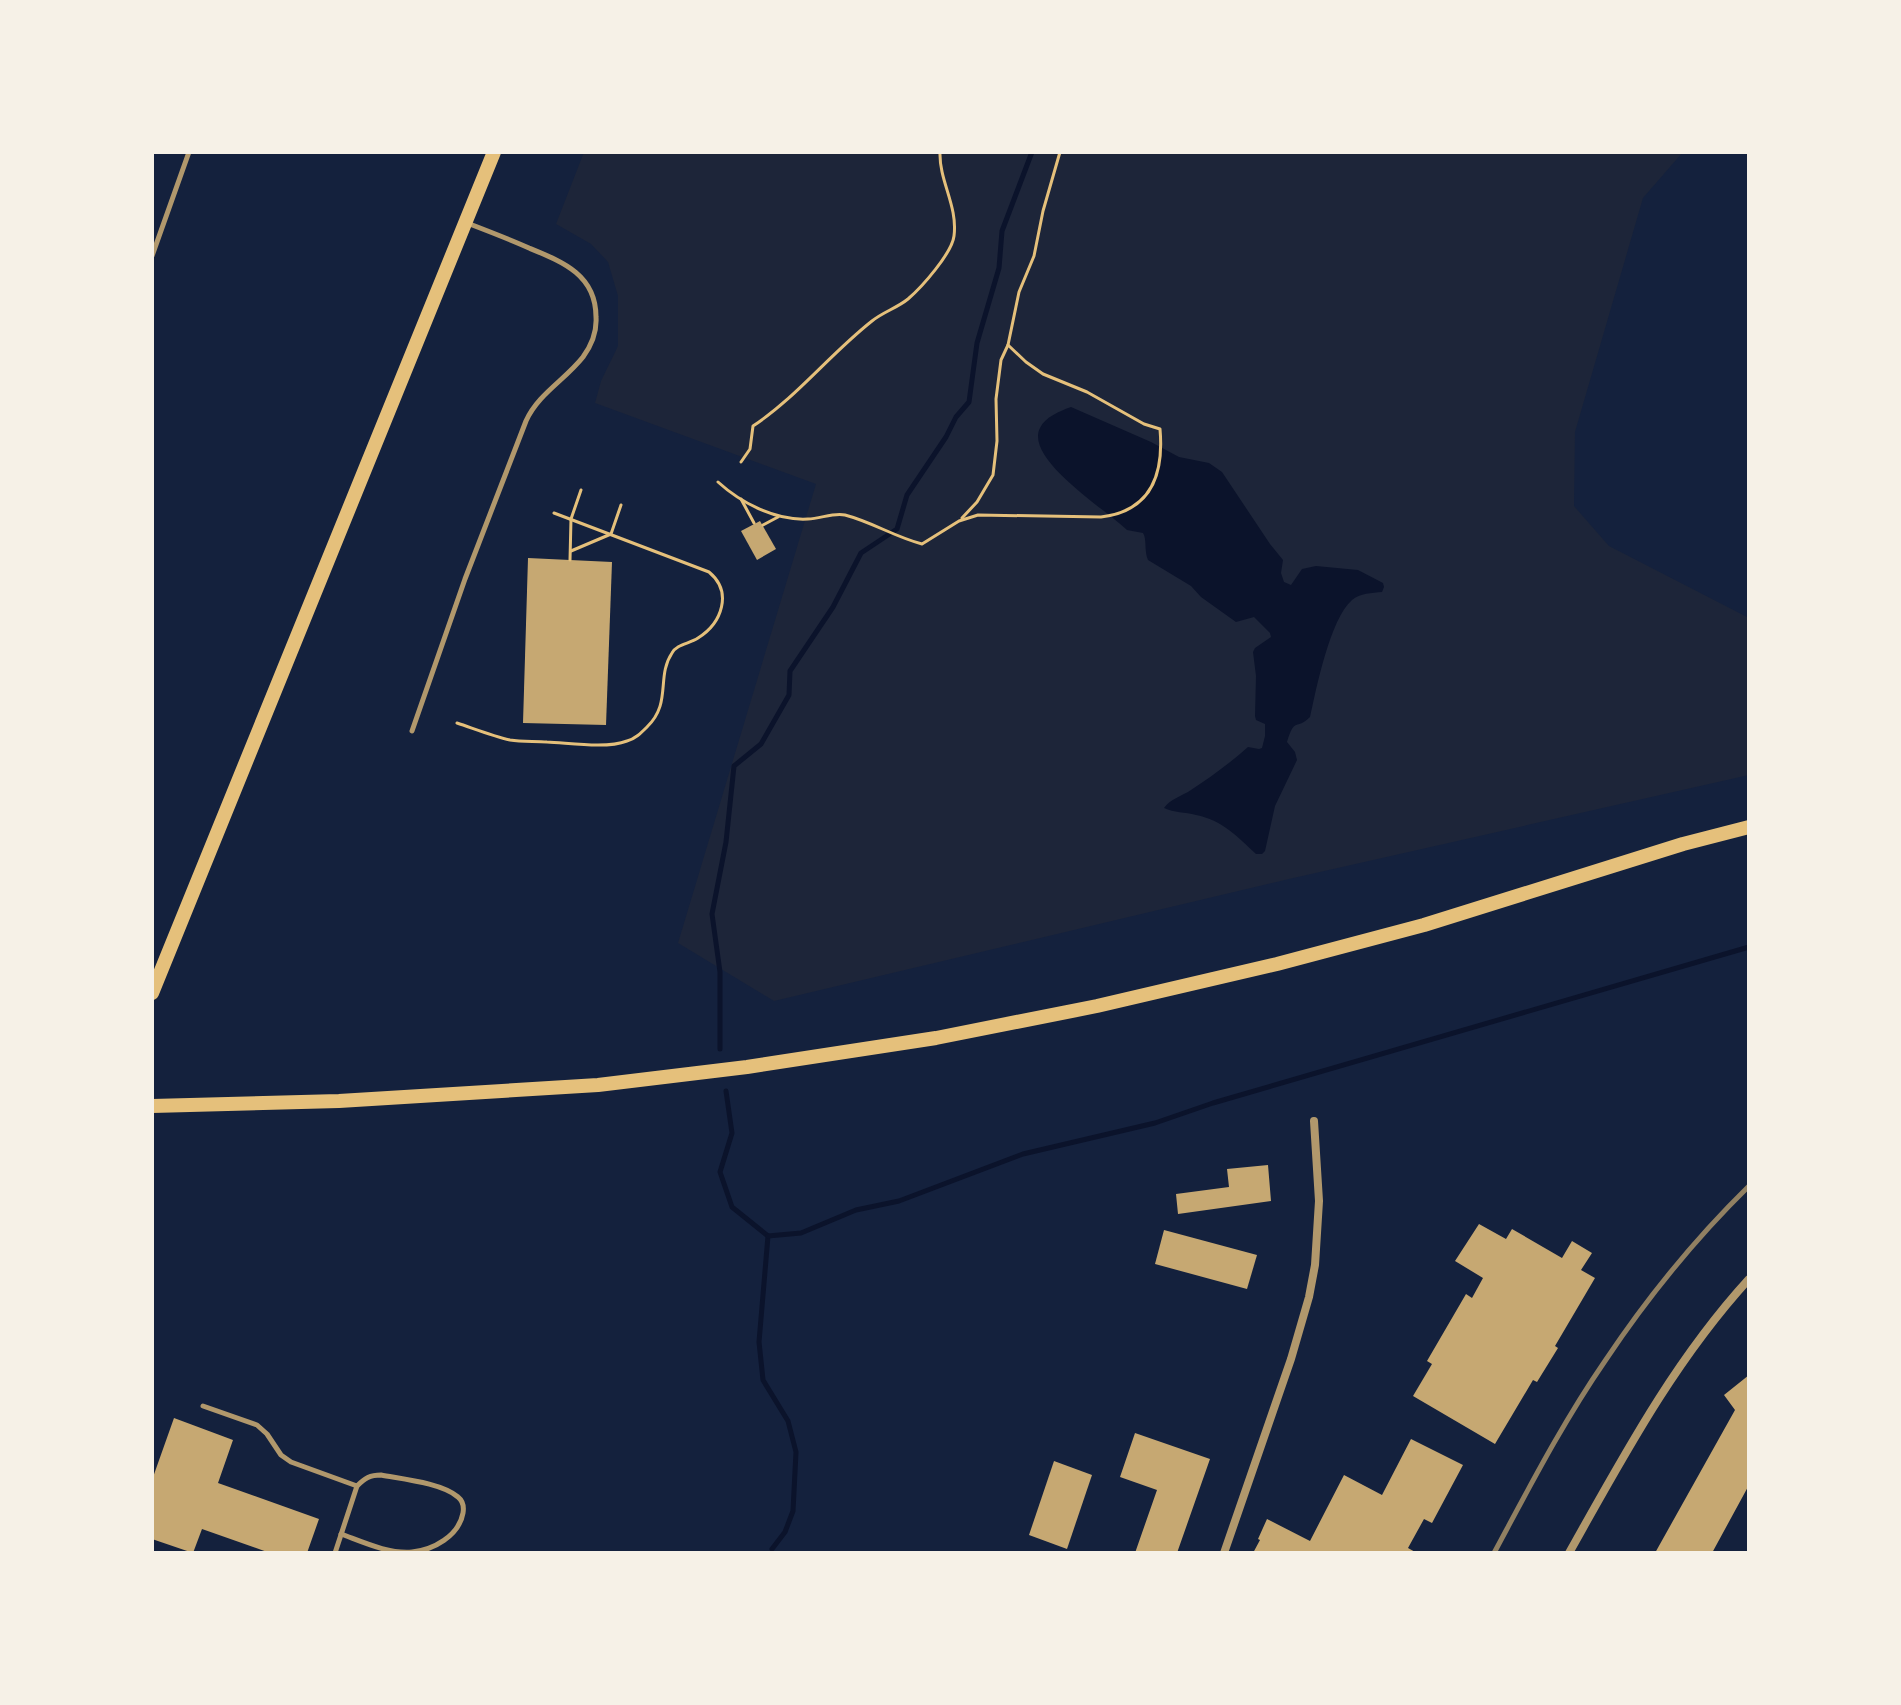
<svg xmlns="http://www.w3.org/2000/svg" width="1901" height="1705" viewBox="0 0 1901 1705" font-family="'Source Sans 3',sans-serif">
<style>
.green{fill:#1d2539}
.water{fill:#0b132b}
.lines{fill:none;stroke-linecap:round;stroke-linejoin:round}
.stream{stroke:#0b132b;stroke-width:5}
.building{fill:#c6a872}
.path{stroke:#e5c07b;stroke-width:3}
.service{stroke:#b1986c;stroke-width:5}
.minor{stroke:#b1986c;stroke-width:8}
.primary{stroke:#e5c07b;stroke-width:14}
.rail{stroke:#918062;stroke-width:5}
</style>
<rect width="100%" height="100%" fill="#14213d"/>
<polygon class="green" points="584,152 1683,152 1643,198 1575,432 1574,506 1609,546 1749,618 1749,775 1289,879 774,1001 678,943 816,484 595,403 601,381 618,346 618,296 608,262 591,244 556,224"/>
<path class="water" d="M1071,407L1151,442L1179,457L1209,463L1222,472L1270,544L1283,560L1281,573L1284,582L1291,585L1302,569L1316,566L1358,570L1383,583L1384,587L1382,592C1372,593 1360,593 1352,600C1330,619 1316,689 1310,717C1296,731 1295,716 1287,742L1295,752L1297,760L1275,806L1265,851L1262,854H1256C1238,837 1222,820 1196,815C1185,812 1174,813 1164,808C1170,799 1182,796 1191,790C1211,777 1230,763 1248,747L1259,749L1262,748L1265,736V724L1256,720L1255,716L1256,676L1253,652L1255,648L1271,637L1270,633L1254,617L1236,622L1201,597L1191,586L1148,560C1144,551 1147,539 1143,533L1127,530C1108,511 1024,459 1040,428C1045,417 1060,411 1071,407Z"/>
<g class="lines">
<g class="stream">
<polyline points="720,1049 720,972 712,914 726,842 734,766 761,744 789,695 790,671 833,607 861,553 897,529 907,495 946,437 956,417 969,402 977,343 999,268 1002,231 1032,152"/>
<polyline points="726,1091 732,1133 720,1172 732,1207 768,1236 759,1342 763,1380 788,1421 796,1452 793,1511 785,1532 772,1549"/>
<polyline points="768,1236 801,1233 856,1210 899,1201 1023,1154 1155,1123 1213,1103 1749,947"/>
</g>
</g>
<g class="building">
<polygon points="760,521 776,549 757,560 741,531"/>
<polygon points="528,558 612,562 606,725 523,723"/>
<polygon points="1268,1165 1271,1201 1178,1214 1176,1194 1229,1187 1227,1169"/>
<polygon points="1479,1224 1506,1239 1512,1229 1562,1258 1572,1241 1592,1253 1581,1270 1595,1278 1555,1346 1558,1348 1537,1382 1533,1380 1495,1444 1413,1396 1432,1364 1427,1361 1466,1294 1472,1298 1483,1278 1455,1261"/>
<polygon points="1164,1230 1257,1255 1247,1289 1155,1264"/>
<polygon points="1749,1375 1749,1485 1712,1553 1655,1553 1735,1410 1724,1395"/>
<polygon points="174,1418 233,1440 218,1483 319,1519 307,1553 270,1553 202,1529 193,1553 152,1539 152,1480"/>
<polygon points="1135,1433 1210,1459 1177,1553 1135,1553 1157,1490 1120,1477"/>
<polygon points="1411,1439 1463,1465 1432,1523 1424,1519 1408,1548 1417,1553 1253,1553 1260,1540 1258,1539 1267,1519 1310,1541 1344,1475 1382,1495"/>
<polygon points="1054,1461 1092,1475 1067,1549 1029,1535"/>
</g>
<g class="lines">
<g class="path">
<path d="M741,462L750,449L753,426C797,397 830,354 872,321C883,312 897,308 908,299C922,287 952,253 954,236C958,206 939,181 940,152"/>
<path d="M718,482C741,503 776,521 808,519C820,519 834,512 845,515C872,522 895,537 922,544L959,521L978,515L1101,517C1152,511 1164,474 1160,429L1144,424L1087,392L1043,374L1026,362L1008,345"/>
<polyline points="741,499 754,523"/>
<polyline points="962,518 977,502 993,475 997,441 996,399 1001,360 1008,345 1019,292 1034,256 1043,211 1060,152"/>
<polyline points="763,525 778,517"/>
<polyline points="571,551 611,534 621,505"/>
<polyline points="570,560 571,519 581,490"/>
<path d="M457,723C475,729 493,736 510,740C522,742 535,741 547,742C570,743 606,749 627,741C635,739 641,733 647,727C672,703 656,677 672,653C677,644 689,644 698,638C722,623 733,592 709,572L554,513"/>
</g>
<g class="service">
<polyline points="152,256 189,152"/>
<path d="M412,731L465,579L526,421C538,394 565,380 583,357C591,346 597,332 596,317C596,275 563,262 529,248C509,239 488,231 467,223"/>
<polyline points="203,1406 257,1425 267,1434 281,1455 291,1462 357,1486 335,1553"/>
<path d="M341,1534C363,1542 388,1554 412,1552C433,1550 459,1536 463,1513C464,1507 463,1501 458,1497C442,1483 402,1479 381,1475C370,1475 365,1478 357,1486"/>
</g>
<g class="minor">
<polyline points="1224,1553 1291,1359 1309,1297 1315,1265 1319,1201 1314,1121"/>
<path d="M1569,1553C1623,1457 1674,1361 1749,1279"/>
</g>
<g class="primary">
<polyline points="152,993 494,152"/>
<polyline points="152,1106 339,1101 598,1085 747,1067 936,1038 1097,1006 1277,964 1424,925 1683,844 1749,827"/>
</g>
<path class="rail" d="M1494,1553C1529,1488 1563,1422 1605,1361C1647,1298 1695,1239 1749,1186"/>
</g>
<rect width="1901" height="1705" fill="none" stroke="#f6f1e7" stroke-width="308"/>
</svg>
